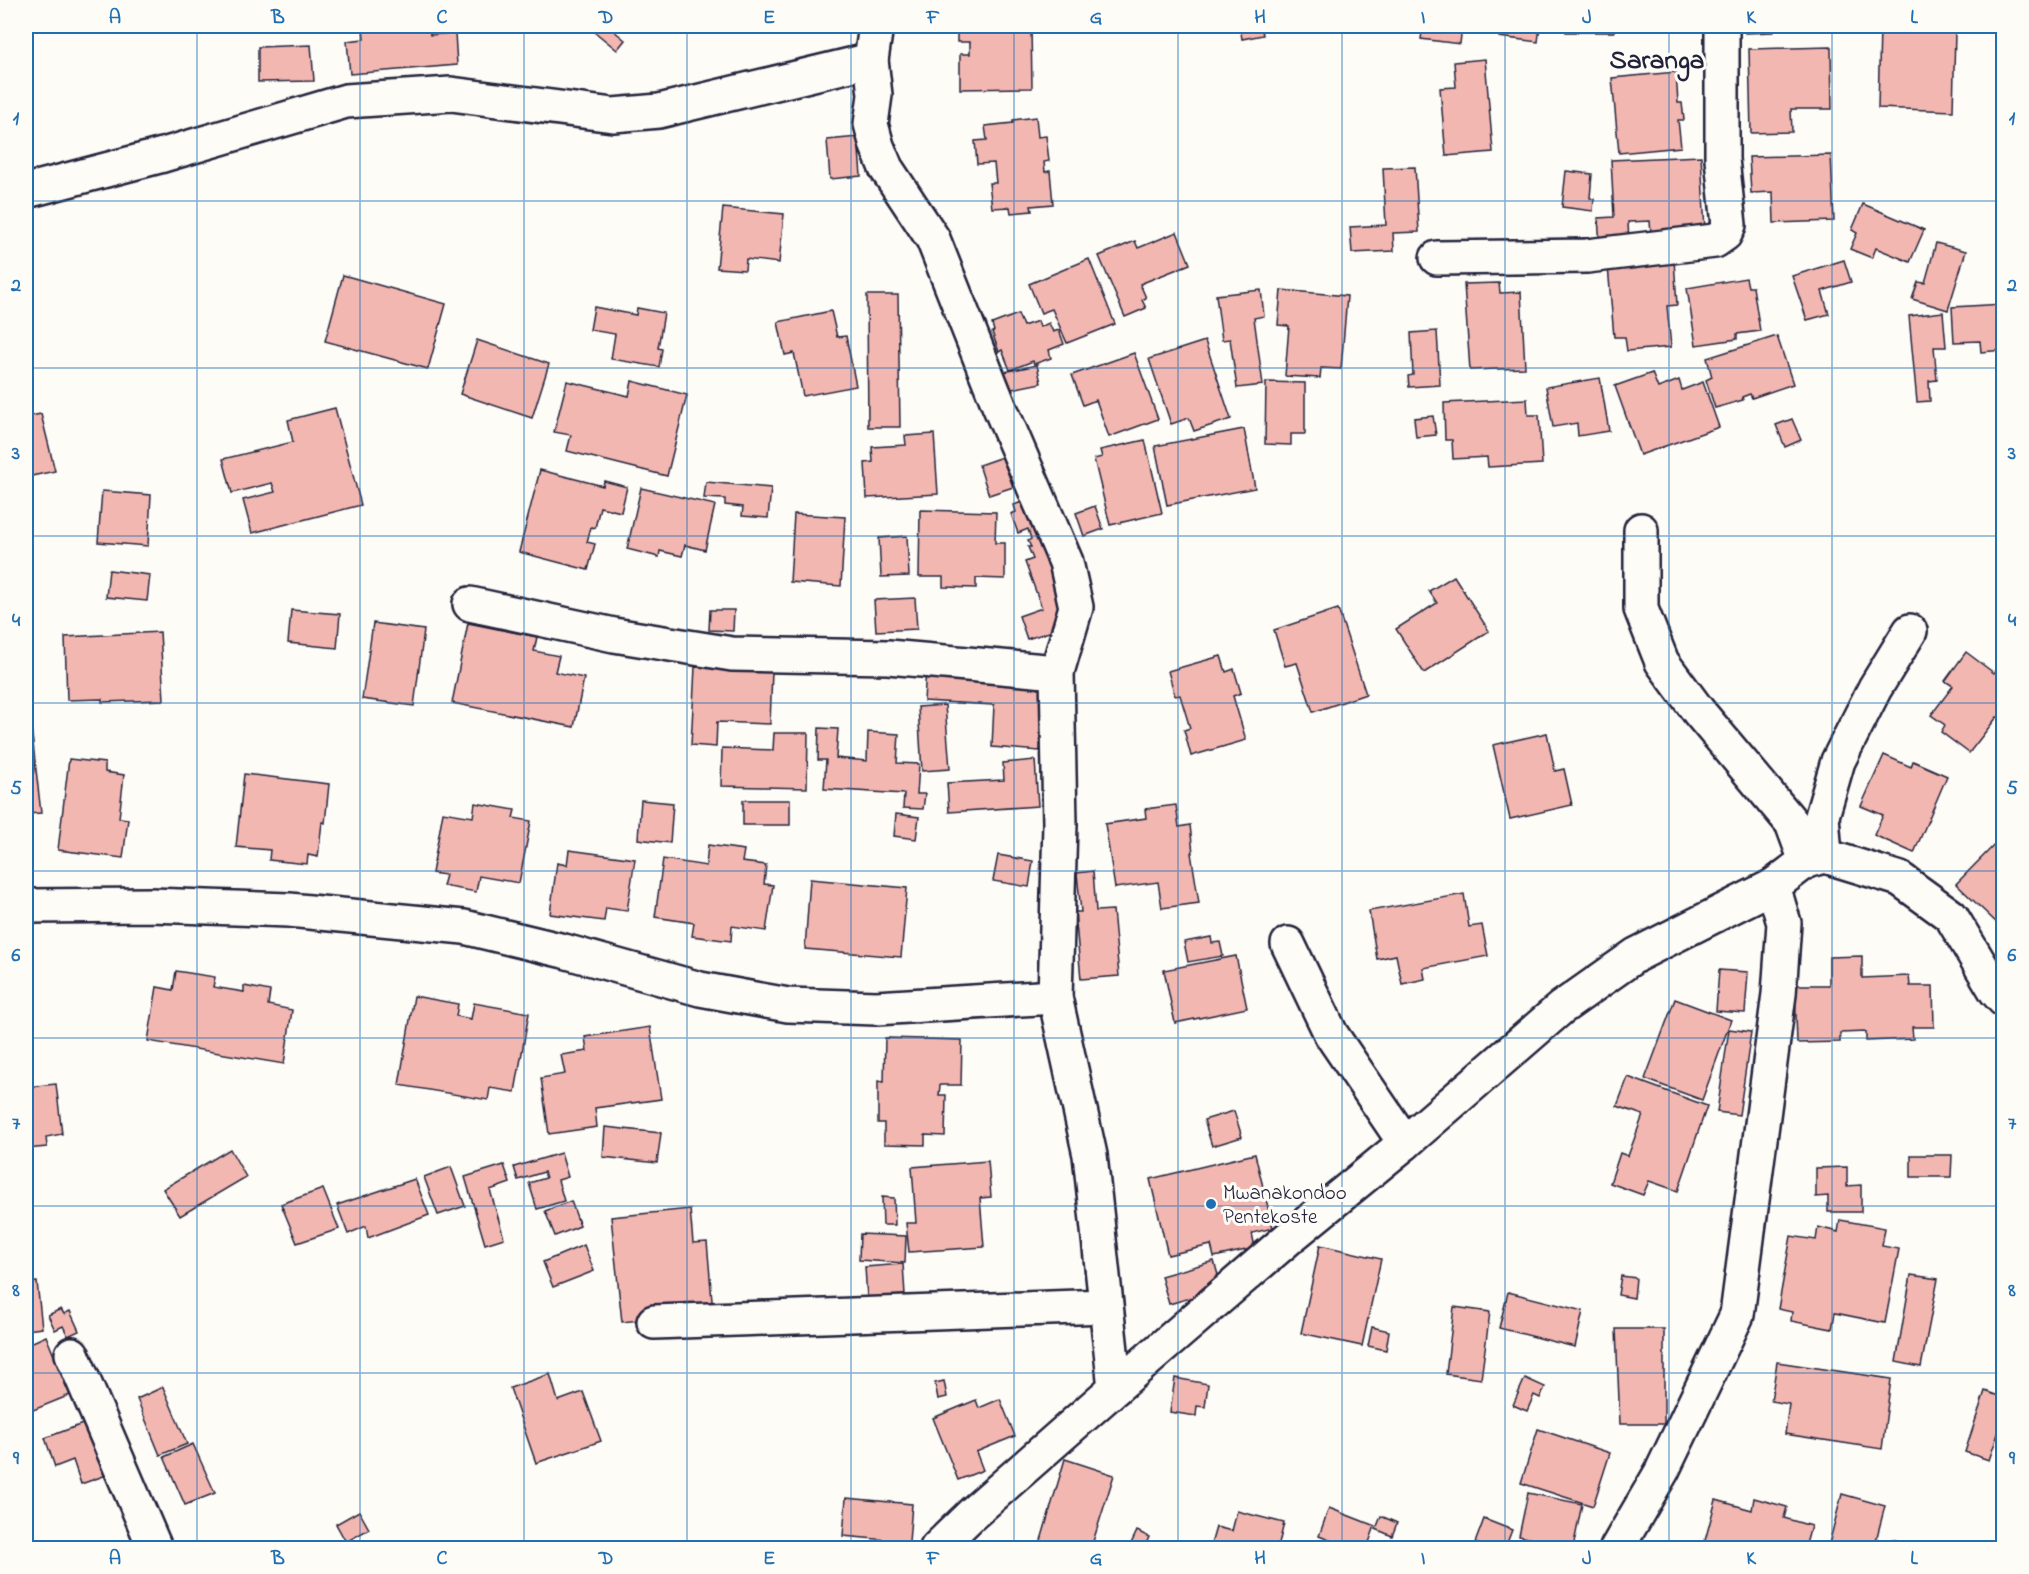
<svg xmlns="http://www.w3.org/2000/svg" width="2029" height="1574" viewBox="0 0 2029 1574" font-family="'Indie Flower',sans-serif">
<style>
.building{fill:#f3b7b1;stroke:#22223b;stroke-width:1.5}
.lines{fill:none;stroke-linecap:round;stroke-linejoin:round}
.street-casing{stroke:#22223b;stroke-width:38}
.street{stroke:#fdfcf7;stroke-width:33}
.grid{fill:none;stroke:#1f6fb2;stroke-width:1.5;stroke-opacity:0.55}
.poi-dot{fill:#1f6fb2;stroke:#fdfcf7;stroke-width:2}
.labels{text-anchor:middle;stroke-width:6;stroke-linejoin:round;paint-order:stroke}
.poi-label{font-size:21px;fill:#22223b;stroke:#fdfcf7;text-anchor:start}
.district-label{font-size:27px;font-weight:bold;fill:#22223b;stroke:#fdfcf7}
.neatline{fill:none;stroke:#1f6fb2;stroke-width:2}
.grid-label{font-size:20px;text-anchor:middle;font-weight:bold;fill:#1f6fb2}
</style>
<rect width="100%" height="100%" fill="#fdfcf7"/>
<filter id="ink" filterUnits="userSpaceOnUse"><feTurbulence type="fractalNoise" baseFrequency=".0167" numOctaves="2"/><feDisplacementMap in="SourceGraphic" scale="12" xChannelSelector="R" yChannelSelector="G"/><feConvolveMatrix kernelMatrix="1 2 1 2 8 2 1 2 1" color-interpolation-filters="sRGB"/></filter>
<g filter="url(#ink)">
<g class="building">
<polygon points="363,26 429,26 430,35 455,33 457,65 350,74 347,41 364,39"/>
<polygon points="592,26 608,26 625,40 617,50 590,28"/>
<polygon points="957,26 1031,26 1032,88 960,89 960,54 970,54 970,42 957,42"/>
<polygon points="1240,26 1261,26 1263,35 1242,39"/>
<polygon points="1417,26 1462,26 1460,44 1421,39 1423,26"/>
<polygon points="1501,26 1540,26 1538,42 1499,37"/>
<polygon points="1567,26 1614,26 1614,32 1566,32"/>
<polygon points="1745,26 1773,26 1773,32 1745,33"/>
<polygon points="1880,28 1955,32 1953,111 1878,108"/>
<polygon points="311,45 314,81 258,82 258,47"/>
<polygon points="1831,47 1832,109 1791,109 1792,132 1751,133 1749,49"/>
<polygon points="1485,59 1493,152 1446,156 1440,88 1456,87 1454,62"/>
<polygon points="1676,72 1678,103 1682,103 1684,120 1678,120 1681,147 1619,153 1612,78"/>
<polygon points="1036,117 1038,137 1046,136 1049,161 1044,162 1045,172 1050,171 1053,204 1031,206 1032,211 1011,213 1010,207 992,208 989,183 996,183 994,163 977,164 975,141 987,140 985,126 1013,123 1013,120"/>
<polygon points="858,137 861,176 830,179 827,140"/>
<polygon points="1831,155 1834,221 1774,223 1773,192 1751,193 1749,157"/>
<polygon points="1701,156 1705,231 1651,234 1650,221 1628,222 1629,243 1600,244 1598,218 1614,217 1611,160"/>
<polygon points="1415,167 1419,232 1393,233 1394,251 1352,253 1350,227 1386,225 1383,168"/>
<polygon points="1566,171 1592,174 1590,198 1594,199 1593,211 1562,207"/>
<polygon points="1863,204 1924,230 1910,262 1876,248 1872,258 1850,249 1857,233 1852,230"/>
<polygon points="723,208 784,214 779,263 746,259 745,270 717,268"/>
<polygon points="1177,232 1190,264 1140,284 1146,298 1142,300 1146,308 1125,317 1099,256 1135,241 1138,248"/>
<polygon points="1936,243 1966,251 1948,310 1912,299 1918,282 1925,283"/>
<polygon points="1089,259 1115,324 1067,343 1052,309 1041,313 1029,284"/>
<polygon points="1674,260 1677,305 1667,306 1671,347 1627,351 1625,337 1614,337 1608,266"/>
<polygon points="1844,260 1851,282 1822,291 1829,314 1807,320 1792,276"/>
<polygon points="343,275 446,304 428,369 325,341"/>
<polygon points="1746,278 1748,287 1753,287 1760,331 1737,334 1737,339 1696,345 1687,288"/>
<polygon points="1499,283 1500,293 1521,292 1525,368 1470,370 1464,284"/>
<polygon points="1261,290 1264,316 1254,318 1263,385 1237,388 1230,339 1222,340 1216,295"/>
<polygon points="1281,290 1347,296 1341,369 1321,368 1320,378 1285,376 1289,326 1278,325"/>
<polygon points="867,295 898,295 900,427 868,427"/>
<polygon points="2004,304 2004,350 1981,352 1980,341 1954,342 1952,307"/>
<polygon points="594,307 636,315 637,308 664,313 658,348 662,349 659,367 611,359 615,334 590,330"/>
<polygon points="831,311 837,337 846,336 856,386 803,396 794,353 785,355 778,322"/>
<polygon points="1943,312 1946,347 1934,347 1937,380 1929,381 1930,401 1917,402 1909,316"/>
<polygon points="1018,314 1023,326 1038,321 1040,327 1049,323 1053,332 1059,330 1064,344 1049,350 1051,358 1034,364 1033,361 1010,370 1002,350 999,352 992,332 994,331 992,324"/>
<polygon points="1437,331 1440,385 1409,387 1408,376 1413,375 1411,333"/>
<polygon points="1777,336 1793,384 1752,398 1750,394 1742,397 1743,400 1715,408 1706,380 1712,377 1707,358"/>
<polygon points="477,340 549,364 532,418 460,394"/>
<polygon points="1205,341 1231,419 1194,431 1189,418 1171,424 1149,359"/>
<polygon points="1134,353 1158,419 1109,437 1096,400 1083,405 1072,375"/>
<polygon points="1037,365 1041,383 1007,390 1004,372"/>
<polygon points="1652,373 1658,388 1679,380 1682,390 1703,382 1719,427 1640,455 1615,386"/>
<polygon points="1600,378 1609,431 1578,436 1577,423 1553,427 1546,387"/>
<polygon points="567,381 629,396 632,381 687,395 667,476 567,451 571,435 554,432"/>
<polygon points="1266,382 1305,383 1305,434 1291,434 1291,445 1265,444"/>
<polygon points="1527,399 1528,415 1539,415 1542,464 1488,467 1487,457 1453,459 1452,440 1445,440 1444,403"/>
<polygon points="335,408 361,505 252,533 243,500 275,492 272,483 232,493 223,459 293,442 288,420"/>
<polygon points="41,414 55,471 27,477 26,417"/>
<polygon points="1433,416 1436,435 1416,437 1414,418"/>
<polygon points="1792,419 1801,440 1785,447 1776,425"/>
<polygon points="1244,429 1255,488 1167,505 1155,446"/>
<polygon points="934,434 938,494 867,498 865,463 873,462 872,447 906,445 905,436"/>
<polygon points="1145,440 1162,513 1110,525 1094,459 1102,457 1100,450"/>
<polygon points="1002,457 1013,487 989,495 979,465"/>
<polygon points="540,470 603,486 604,481 627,487 621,512 600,507 595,528 591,527 587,542 595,544 588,570 519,552"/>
<polygon points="706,482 771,488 768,518 742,516 743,507 725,505 725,499 704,498"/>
<polygon points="641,488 715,505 705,550 685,545 682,556 660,551 659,557 627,549"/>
<polygon points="102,491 151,495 148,546 98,542"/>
<polygon points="1032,498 1073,610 1065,627 1027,639 1019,616 1042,608 1025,562 1033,559 1028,547 1031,547 1028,541 1031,539 1028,529 1018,533 1011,514 1016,512 1014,505"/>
<polygon points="1095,506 1103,529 1084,536 1076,513"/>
<polygon points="920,510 996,512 995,543 1005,543 1005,579 976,578 976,588 943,587 943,577 919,577"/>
<polygon points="794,514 845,517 841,586 790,582"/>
<polygon points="907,536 909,576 881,577 879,538"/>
<polygon points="109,570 150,575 147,601 106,597"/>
<polygon points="1454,576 1489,631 1424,673 1396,629 1437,603 1429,591"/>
<polygon points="915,598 917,629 876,631 874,600"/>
<polygon points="1338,609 1366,694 1313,712 1297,663 1285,666 1274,630"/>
<polygon points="291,610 340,614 337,648 288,643"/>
<polygon points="710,610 734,610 733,631 709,630"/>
<polygon points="373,623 424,630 414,706 362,699"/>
<polygon points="468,623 537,637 534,651 559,656 555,672 584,678 574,727 452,703"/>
<polygon points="160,632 164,700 102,702 102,699 67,700 65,637"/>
<polygon points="1966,652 1994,673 1998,668 2004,673 2004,720 1997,717 1969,753 1941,732 1945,725 1931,715 1953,686 1945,681"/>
<polygon points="1221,656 1226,672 1234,669 1241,693 1233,696 1246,740 1191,756 1184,730 1190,728 1180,695 1175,696 1168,671"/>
<polygon points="695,667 772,671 770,724 717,722 716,747 691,745"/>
<polygon points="926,668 1044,676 1040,751 992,747 994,705 924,701"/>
<polygon points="945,705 950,769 922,771 918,707"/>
<polygon points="26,709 29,709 41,813 26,814"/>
<polygon points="819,728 838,729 836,758 867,761 868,732 899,734 897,763 919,764 917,794 925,794 923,809 903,808 904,794 824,789 826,760 818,760"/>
<polygon points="774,733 808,733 807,788 721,786 722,748 773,750"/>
<polygon points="1547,733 1555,771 1564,769 1572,805 1510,819 1493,745"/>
<polygon points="1884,755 1911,767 1913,761 1947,776 1914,853 1874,835 1883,815 1861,806"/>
<polygon points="69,759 105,763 105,772 124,775 119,818 128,819 123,858 58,850"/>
<polygon points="1035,760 1038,806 949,812 947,783 1004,780 1003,763"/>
<polygon points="244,774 329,784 325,823 322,822 318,857 308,855 307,864 269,860 270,850 236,847"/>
<polygon points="641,800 673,803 670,843 638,839"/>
<rect x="743" y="800" width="47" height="25"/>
<polygon points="475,803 515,810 513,818 531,821 519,883 479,876 476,892 443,886 446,875 432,873 443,812 473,817"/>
<polygon points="1176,805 1179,827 1190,825 1193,853 1191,853 1199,903 1162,908 1158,882 1115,888 1105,824 1146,818 1145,809"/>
<polygon points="896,814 919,817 916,839 894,836"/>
<polygon points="2004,835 2004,920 1999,925 1956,884"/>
<polygon points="708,845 744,850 742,862 766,865 764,884 773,885 766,931 732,926 731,941 692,936 694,923 655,917 663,859 706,866"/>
<polygon points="569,850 635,859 627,911 606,908 604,921 550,914 557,863 567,865"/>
<polygon points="998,855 1033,861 1029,887 993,881"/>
<polygon points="1093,871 1096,911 1113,910 1119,976 1081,979 1075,912 1081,912 1077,873"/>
<polygon points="810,879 907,888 901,957 805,949"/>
<polygon points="1464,894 1469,927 1482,925 1488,956 1423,968 1425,979 1402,984 1396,955 1377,959 1369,911"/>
<polygon points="1211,937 1212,943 1220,942 1223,956 1188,962 1184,942"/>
<polygon points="1236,956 1247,1008 1175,1023 1164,970"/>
<polygon points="1862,956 1862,978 1909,976 1910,986 1933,986 1934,1027 1912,1027 1913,1039 1866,1041 1866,1032 1840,1033 1840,1042 1797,1043 1795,985 1829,985 1829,957"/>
<polygon points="1719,970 1748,972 1745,1013 1716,1011"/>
<polygon points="176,971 215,977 213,987 244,992 244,986 270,991 268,1005 292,1010 284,1064 148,1041 157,987 173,990"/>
<polygon points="414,996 458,1004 456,1016 471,1019 474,1003 529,1013 515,1092 490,1088 488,1100 399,1085"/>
<polygon points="1675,999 1731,1020 1702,1100 1645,1079"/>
<polygon points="650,1027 661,1099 595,1108 597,1127 549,1134 541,1078 565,1074 561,1055 587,1051 585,1037"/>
<polygon points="1729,1029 1751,1032 1739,1115 1717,1112"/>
<polygon points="885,1038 962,1040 961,1085 940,1085 939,1095 946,1095 945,1136 925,1135 925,1145 884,1144 884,1123 878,1123 878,1081 884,1082"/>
<polygon points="1628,1077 1707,1106 1678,1191 1649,1181 1643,1195 1610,1183 1620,1153 1628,1156 1643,1115 1617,1106"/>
<polygon points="56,1084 62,1134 46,1137 47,1147 26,1149 26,1087"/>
<polygon points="1234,1111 1242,1137 1212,1146 1204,1120"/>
<polygon points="605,1127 661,1133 657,1163 603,1157"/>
<polygon points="230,1149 246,1177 180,1216 163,1189"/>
<polygon points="561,1153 568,1177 558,1180 564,1201 537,1209 529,1183 546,1178 544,1172 518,1180 514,1167"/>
<polygon points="1255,1154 1273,1228 1252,1233 1255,1248 1214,1257 1211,1245 1168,1255 1150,1179"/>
<polygon points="1911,1155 1952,1155 1951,1177 1911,1177"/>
<polygon points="988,1161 991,1197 980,1198 984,1247 909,1252 906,1223 916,1223 912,1167"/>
<polygon points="504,1165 510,1183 490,1190 504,1238 485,1244 465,1177"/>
<polygon points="451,1167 465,1206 438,1215 424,1177"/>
<polygon points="1847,1167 1847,1186 1861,1185 1861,1212 1828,1212 1828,1196 1816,1197 1816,1168"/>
<polygon points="415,1179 429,1215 368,1238 366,1226 348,1234 337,1205"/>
<polygon points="323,1189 339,1229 297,1243 281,1204"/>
<polygon points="882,1197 894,1198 895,1225 883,1225"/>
<polygon points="571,1201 580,1226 555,1236 545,1211"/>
<polygon points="690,1209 693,1243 707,1242 713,1312 622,1322 611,1217"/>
<polygon points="1840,1220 1885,1228 1882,1246 1899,1249 1885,1323 1835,1313 1832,1329 1791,1321 1792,1312 1778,1309 1791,1236 1816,1240 1818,1227 1838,1232"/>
<polygon points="860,1234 906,1236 905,1263 859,1260"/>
<polygon points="584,1245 594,1271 553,1287 543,1262"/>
<polygon points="1320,1245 1381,1259 1362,1346 1301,1333"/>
<polygon points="1214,1261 1222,1289 1169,1304 1161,1276"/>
<polygon points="903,1264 905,1295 867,1298 865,1267"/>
<polygon points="1911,1275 1938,1279 1921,1367 1896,1362"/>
<polygon points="1621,1276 1636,1278 1634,1298 1618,1295"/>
<polygon points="37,1282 42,1328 26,1330 26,1283"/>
<polygon points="1508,1292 1583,1311 1575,1347 1499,1328"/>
<polygon points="1454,1307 1490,1312 1481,1379 1446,1374"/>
<polygon points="61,1309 64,1314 70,1311 79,1331 68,1336 63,1326 55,1330 48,1315"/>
<polygon points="1372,1327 1389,1331 1386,1350 1368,1346"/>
<polygon points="1616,1329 1664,1329 1664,1424 1620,1424"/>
<polygon points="46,1336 70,1395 26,1413 26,1345"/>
<polygon points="1777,1362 1891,1379 1882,1449 1785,1434 1789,1404 1771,1401"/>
<polygon points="550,1374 558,1401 583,1392 601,1441 536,1463 510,1388"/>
<polygon points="1175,1378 1208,1384 1205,1407 1197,1406 1196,1416 1170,1412"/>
<polygon points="1525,1378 1545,1387 1540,1398 1534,1395 1527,1411 1513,1405"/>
<polygon points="944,1381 947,1397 938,1399 935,1383"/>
<polygon points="163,1387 187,1444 160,1455 137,1399"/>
<polygon points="1985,1391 2004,1398 2004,1416 1989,1460 1965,1452"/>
<polygon points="1000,1399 1015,1436 976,1452 983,1470 958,1480 933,1418 976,1400 979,1408"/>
<polygon points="96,1419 115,1472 81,1484 73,1460 55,1467 45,1438"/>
<polygon points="1538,1429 1610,1453 1593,1506 1521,1483"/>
<polygon points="193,1444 215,1493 185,1505 164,1457"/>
<polygon points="1065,1459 1114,1475 1091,1548 1039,1547"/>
<polygon points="1528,1493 1582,1504 1573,1548 1519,1536"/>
<polygon points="1842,1494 1885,1506 1874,1548 1846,1548 1829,1544"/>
<polygon points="846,1498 912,1504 909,1542 843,1536"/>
<polygon points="1754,1498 1787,1507 1784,1518 1811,1526 1805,1548 1703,1548 1716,1500 1752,1510"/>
<polygon points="1329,1508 1375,1526 1367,1548 1331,1548 1332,1541 1319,1536"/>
<polygon points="359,1511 369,1529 346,1542 336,1524"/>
<polygon points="1237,1511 1284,1523 1278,1548 1210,1548 1216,1527 1232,1531"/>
<polygon points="1381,1516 1397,1523 1392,1536 1376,1529"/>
<polygon points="1484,1519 1512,1530 1505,1548 1489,1548 1475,1543"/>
<polygon points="1137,1531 1149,1537 1144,1548 1129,1548"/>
<polygon points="1892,1539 1922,1548 1888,1548"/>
</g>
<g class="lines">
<g class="street-casing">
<g id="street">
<polyline points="876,26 871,60 875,95 871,124 877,146 886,168 933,239 998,403 1066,562 1076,607 1057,672 1060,824 1055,997 1090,1155 1115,1388"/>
<polyline points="26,191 163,155 346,101 451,94 613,115 659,111 871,60"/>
<polyline points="1437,258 1587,256 1715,241 1725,234 1729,225 1722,159 1722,26"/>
<polyline points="1641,530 1641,609 1662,662 1699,712 1792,823 1806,861"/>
<polyline points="470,604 614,635 732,654 888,657 1057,672"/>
<polyline points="1825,856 1822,816 1838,761 1875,688 1910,631"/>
<polyline points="26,906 151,905 289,910 464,927 564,951 700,989 788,1005 876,1008 1055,997"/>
<polyline points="1288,944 1331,1034 1405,1143"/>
<polyline points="654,1322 1105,1306"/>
<polyline points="72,1354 155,1548"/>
<polyline points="937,1548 973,1513 1115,1388 1290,1237 1405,1143 1561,1008 1636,955 1773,886 1806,861 1825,856 1900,879 1951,916 1996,991 2004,1000"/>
<polyline points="1617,1548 1662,1471 1737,1315 1779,994 1784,923 1773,886"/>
</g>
</g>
<use href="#street" class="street"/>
</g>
</g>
<path class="grid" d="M197,26V1548M360,26V1548M524,26V1548M687,26V1548M851,26V1548M1014,26V1548M1178,26V1548M1342,26V1548M1505,26V1548M1669,26V1548M1832,26V1548M26,201H2004M26,368H2004M26,536H2004M26,703H2004M26,871H2004M26,1038H2004M26,1206H2004M26,1373H2004"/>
<circle class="poi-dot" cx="1211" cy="1204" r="6"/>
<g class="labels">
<g class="poi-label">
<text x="1223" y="1199">Mwanakondoo<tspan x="1223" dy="24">Pentekoste</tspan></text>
</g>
<g class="district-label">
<text x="1657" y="68">Saranga</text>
</g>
</g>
<rect width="2029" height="1574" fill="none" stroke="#fdfcf7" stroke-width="66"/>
<rect x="33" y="33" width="1963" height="1508" class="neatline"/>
<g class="grid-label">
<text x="115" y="23">A</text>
<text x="278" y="23">B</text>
<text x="442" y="23">C</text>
<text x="606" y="23">D</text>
<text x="769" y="23">E</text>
<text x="933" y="23">F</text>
<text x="1096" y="23">G</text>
<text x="1260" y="23">H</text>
<text x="1423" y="23">I</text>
<text x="1587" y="23">J</text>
<text x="1751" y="23">K</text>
<text x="1914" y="23">L</text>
<text x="16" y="124">1</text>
<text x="2012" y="124">1</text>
<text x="16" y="291">2</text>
<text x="2012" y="291">2</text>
<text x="16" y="459">3</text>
<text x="2012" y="459">3</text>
<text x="16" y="626">4</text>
<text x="2012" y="626">4</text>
<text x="16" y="794">5</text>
<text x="2012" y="794">5</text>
<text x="16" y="961">6</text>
<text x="2012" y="961">6</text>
<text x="16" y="1129">7</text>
<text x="2012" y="1129">7</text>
<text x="16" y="1296">8</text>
<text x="2012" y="1296">8</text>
<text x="16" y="1464">9</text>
<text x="2012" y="1464">9</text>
<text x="115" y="1564">A</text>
<text x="278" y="1564">B</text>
<text x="442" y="1564">C</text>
<text x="606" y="1564">D</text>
<text x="769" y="1564">E</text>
<text x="933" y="1564">F</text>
<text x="1096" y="1564">G</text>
<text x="1260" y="1564">H</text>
<text x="1423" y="1564">I</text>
<text x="1587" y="1564">J</text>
<text x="1751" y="1564">K</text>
<text x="1914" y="1564">L</text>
</g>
</svg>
